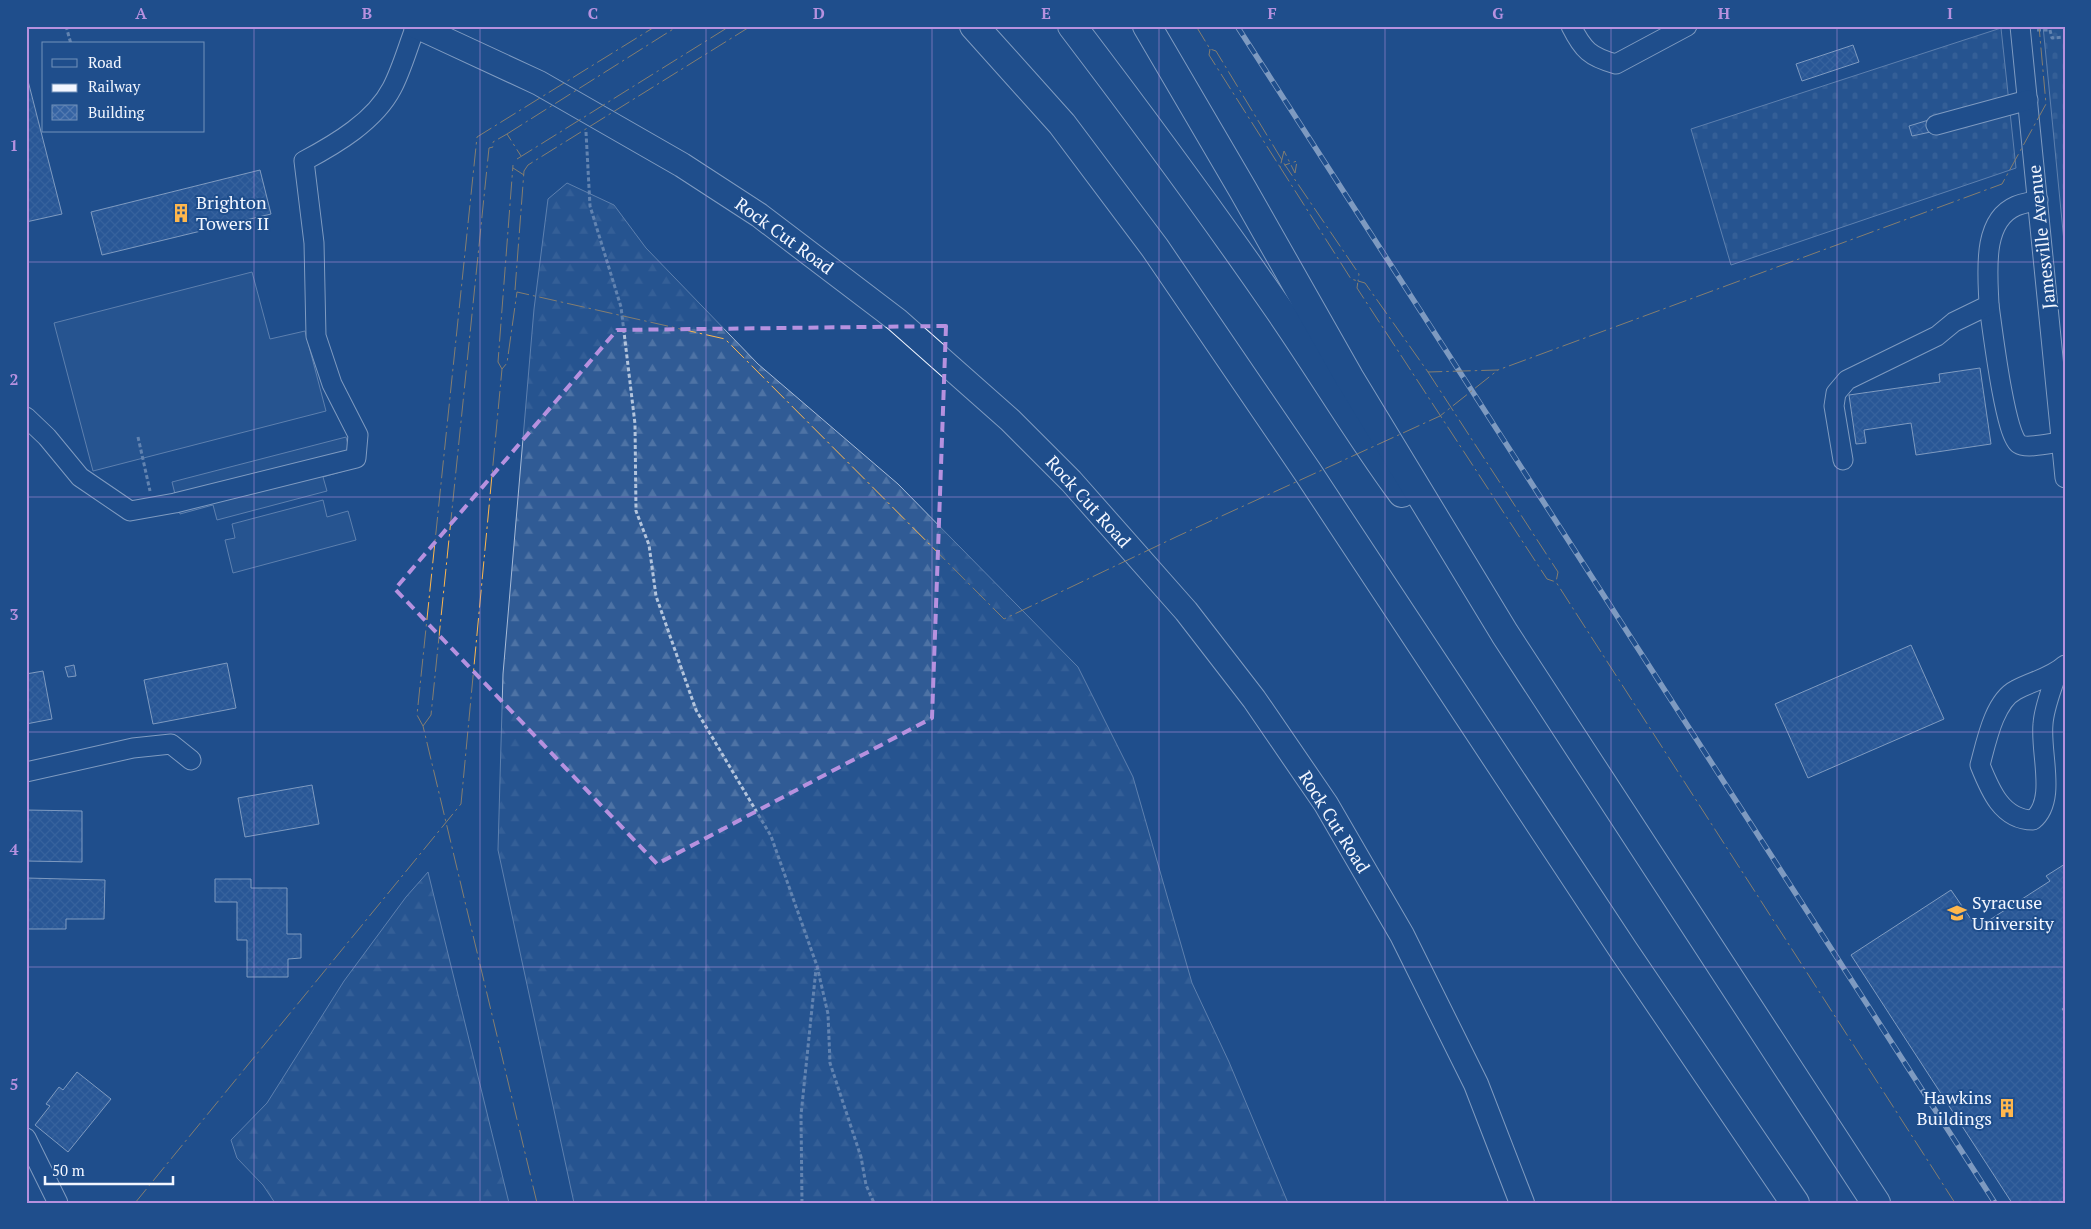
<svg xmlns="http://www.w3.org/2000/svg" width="2091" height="1229" viewBox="0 0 2091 1229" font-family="'PT Serif',serif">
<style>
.built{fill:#305b95;stroke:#a8bbd7}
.forest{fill:url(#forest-firs);stroke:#a8bbd7}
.cemetery{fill:url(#cemetery-stones);stroke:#a8bbd7}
.building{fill:url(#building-cross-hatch);stroke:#f2f6ff}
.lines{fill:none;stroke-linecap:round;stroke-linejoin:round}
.minor-casing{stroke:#f2f6ff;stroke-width:21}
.major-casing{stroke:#f2f6ff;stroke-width:26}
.highway-casing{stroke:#f2f6ff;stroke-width:30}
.path{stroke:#b3c4dc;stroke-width:3;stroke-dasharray:4 2.5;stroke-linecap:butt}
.minor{stroke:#1f4e8c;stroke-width:19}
.major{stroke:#1f4e8c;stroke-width:24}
.highway{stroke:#1f4e8c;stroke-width:28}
.rail-casing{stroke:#f2f6ff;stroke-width:5.5}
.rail{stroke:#1f4e8c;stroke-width:4;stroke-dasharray:11;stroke-linecap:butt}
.power{stroke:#ffb74d;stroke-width:1;stroke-dasharray:18 4 2.5 4;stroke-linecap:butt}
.marked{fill:none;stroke:#b691df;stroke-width:4;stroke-dasharray:10 6;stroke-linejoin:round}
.grid{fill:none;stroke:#b691df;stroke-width:1;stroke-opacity:0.55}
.labels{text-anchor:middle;stroke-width:4;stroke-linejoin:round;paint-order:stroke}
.poi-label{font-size:18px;fill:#f2f6ff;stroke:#1f4e8c;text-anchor:start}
.street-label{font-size:18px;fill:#f2f6ff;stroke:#1f4e8c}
.neatline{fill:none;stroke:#b691df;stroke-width:2}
.grid-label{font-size:16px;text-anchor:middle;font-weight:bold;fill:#b691df}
</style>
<defs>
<pattern id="forest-firs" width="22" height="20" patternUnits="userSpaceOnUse" patternTransform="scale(1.25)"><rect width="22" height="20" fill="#305b95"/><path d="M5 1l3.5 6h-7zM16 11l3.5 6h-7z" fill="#4e73a5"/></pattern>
<pattern id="cemetery-stones" width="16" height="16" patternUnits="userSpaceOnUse" patternTransform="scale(1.25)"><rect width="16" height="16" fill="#305b95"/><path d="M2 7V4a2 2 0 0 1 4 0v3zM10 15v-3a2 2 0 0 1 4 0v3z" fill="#4e73a5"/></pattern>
<pattern id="building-cross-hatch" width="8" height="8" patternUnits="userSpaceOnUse" patternTransform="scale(1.25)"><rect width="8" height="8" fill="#3563a3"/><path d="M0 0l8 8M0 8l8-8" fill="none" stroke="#537ab1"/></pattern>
</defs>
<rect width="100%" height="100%" fill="#1f4e8c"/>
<g class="built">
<polygon points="252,272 270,339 305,331 326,411 93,471 54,323"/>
<polygon points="346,437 354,468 323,477 327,491 217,520 213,505 180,514 172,482"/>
<polygon points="323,500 327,517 348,511 356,540 233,573 225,540 235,538 232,524"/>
</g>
<g class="forest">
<polygon points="567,183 614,205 646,248 758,364 898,484 1078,667 1133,777 1192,983 1229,1062 1288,1203 574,1203 498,850 503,674 534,309 548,199"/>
<polygon points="428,872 509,1203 275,1203 263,1185 237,1158 231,1140 267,1103 344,981 406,897"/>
</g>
<g class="cemetery">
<polygon points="2043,26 2065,26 2065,252"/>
<polygon points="2001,28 2016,168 1731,265 1691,129"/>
</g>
<g class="building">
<polygon points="1853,45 1859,62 1802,81 1796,64"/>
<polygon points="26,73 62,214 26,222"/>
<polygon points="1932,119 1935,131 1912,136 1909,126"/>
<polygon points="260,170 271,214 102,255 91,212"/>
<polygon points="1980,368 1991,444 1916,455 1911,423 1864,430 1866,443 1856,444 1849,395 1940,382 1939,374"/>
<polygon points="1911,645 1944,719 1808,778 1775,704"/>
<polygon points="227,663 236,708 153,724 144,680"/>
<polygon points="74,665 76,676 68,677 65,667"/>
<polygon points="43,671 52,719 26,724 26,674"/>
<polygon points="312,785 319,824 245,837 238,798"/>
<polygon points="26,810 82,811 82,862 26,861"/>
<polygon points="2065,864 2065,1007 2062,1009 2065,1013 2065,1203 2012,1203 1851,955 1951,890 1977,928 2050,881 2046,876"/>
<polygon points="26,878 105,880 104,919 66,919 66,929 26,929"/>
<polygon points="215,879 251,879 251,888 287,888 287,934 301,934 301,958 288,959 288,977 247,977 247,940 237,940 237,902 215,902"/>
<polygon points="77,1072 111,1099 68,1152 35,1125 50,1106 46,1104 59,1087 63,1090"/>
</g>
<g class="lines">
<g class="minor-casing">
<g id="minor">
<path d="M1571,26C1583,50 1590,57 1616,64L1687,26"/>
<polyline points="2020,26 2065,478"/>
<polyline points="1936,125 2028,100"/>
<path d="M1989,305C1992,326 2005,436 2019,444C2026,449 2052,443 2061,442"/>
<path d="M26,417L47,437L80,477L130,511L175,503L356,458L358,435L332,384L316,336L314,243L304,161C336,144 375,121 392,88C402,69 408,46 416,26"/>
<path d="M1843,460L1834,406L1836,393L1847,380L1937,336L1954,322L1989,305C1988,275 1981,221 2016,206C2023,203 2031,202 2038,200"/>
<path d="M2057,672C2052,689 2044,707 2043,724C2040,754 2057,800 2033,820C2002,820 1990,790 1980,765C1986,743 1994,701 2016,690C2032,681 2051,678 2065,665"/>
<polyline points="26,772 133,748 171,744 191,760"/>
<polyline points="26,1138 58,1203"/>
</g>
</g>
<g class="major-casing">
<polyline id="major" points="416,26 539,83 682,165 759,215 897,320 1010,420 1071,481 1186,611 1254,699 1326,804 1402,935 1476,1084 1522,1203"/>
</g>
<g class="highway-casing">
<g id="highway">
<polyline points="974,26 1062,124 1155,248 1307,471 1624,951 1795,1203"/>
<path d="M1072,26C1142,118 1210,210 1275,304C1319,367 1357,432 1402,493"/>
<polyline points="1147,26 1243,190 1349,377 1505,634 1876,1203"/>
</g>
</g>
<g class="path">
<polyline points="66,26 71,44"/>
<polyline points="2037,30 2050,30 2052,38 2065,37"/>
<polyline points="74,44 81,44"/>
<polyline points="586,132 590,206 621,307 635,424 636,511 649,545 656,596 696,710 771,836 817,966 828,1014 830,1063 861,1157 866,1185 874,1203"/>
<polyline points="138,437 150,491"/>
<polyline points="802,1203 801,1115 816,969"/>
</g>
<use href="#minor" class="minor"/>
<use href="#major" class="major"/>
<use href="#highway" class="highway"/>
<g class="rail-casing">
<polyline id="rail" points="1237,26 1995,1203"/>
</g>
<use href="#rail" class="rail"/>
<g class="power">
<polyline points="1196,26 1210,49 1216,51 1285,165 1280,167 1351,279 1358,281 1357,288 1547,579 1556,582 1955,1203"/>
<polyline points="1210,49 1209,55 1280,167 1284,151 1295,173 1297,161 1285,165 1359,274 1358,281 1365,283 1428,372 1498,370 2002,184 2046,104 2039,26"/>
<polyline points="507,134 678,26"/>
<polyline points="517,159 730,26"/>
<polyline points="513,168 524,175"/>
<polyline points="515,290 524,171 528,165 751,26"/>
<polyline points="502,369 498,362 513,165"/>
<polyline points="1428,372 1558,572 1556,582"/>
<polyline points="423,726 431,715 489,148 493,147 493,142 507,134 521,156"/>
<polyline points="135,1203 461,804 502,369 507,363 517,292 725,339 1004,619 1178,536 1440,416 1498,370"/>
<polyline points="537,1203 423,726 417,715 477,137 656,26"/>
</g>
</g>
<path d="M0 0H2091V1229H0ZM946,326L932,718L657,864L395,589L617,330Z" fill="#1f4e8c" fill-opacity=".55" fill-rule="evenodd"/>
<path class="marked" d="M946,326L932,718L657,864L395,589L617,330Z"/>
<path class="grid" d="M254,26V1203M480,26V1203M706,26V1203M932,26V1203M1159,26V1203M1385,26V1203M1611,26V1203M1837,26V1203M26,262H2065M26,497H2065M26,732H2065M26,967H2065"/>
<defs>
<g id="building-bare" transform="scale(1.5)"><path d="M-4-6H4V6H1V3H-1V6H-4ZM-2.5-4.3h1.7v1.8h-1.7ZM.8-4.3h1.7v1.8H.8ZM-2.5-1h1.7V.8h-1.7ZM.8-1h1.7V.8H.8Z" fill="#ffb74d" stroke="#1f4e8c" stroke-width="2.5" paint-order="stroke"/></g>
<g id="university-bare" transform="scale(1.5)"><path d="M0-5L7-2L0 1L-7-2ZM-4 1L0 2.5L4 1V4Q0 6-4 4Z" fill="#ffb74d" stroke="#1f4e8c" stroke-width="2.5" paint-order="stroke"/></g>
</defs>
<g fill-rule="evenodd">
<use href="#building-bare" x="181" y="213"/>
<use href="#university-bare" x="1957" y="913"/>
<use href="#building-bare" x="2007" y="1108"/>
</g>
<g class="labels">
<g class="poi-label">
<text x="196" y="209">Brighton<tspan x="196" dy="21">Towers II</tspan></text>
<text x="1972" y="909">Syracuse<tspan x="1972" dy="21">University</tspan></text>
<text x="1992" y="1104" text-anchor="end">Hawkins<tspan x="1992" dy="21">Buildings</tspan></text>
</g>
<g class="street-label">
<text transform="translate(784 236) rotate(36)" y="6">Rock Cut Road</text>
<text transform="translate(2042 237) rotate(-96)" y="6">Jamesville Avenue</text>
<text transform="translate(1088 502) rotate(48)" y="6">Rock Cut Road</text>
<text transform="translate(1334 822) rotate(58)" y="6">Rock Cut Road</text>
</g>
</g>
<rect width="2091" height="1229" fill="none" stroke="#1f4e8c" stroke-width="55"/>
<rect x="42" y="42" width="162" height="90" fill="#1f4e8c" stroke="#7391ba"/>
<rect x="52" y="59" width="25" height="8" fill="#1f4e8c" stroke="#7391ba"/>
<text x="88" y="68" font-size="15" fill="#f2f6ff">Road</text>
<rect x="52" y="84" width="25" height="8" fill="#f2f6ff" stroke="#7391ba"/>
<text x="88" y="92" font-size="15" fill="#f2f6ff">Railway</text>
<rect x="52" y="105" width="25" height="15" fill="url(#building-cross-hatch)" stroke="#7391ba"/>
<text x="88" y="118" font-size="15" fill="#f2f6ff">Building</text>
<path d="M45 1176v8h128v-8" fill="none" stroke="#f2f6ff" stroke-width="2.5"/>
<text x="52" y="1176" font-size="15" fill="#f2f6ff" stroke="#1f4e8c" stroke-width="4" paint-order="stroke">50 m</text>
<rect x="28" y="28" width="2036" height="1174" class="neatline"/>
<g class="grid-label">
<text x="141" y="19">A</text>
<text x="367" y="19">B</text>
<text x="593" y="19">C</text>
<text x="819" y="19">D</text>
<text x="1046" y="19">E</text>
<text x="1272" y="19">F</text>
<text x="1498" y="19">G</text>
<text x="1724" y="19">H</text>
<text x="1950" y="19">I</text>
<text x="14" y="151">1</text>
<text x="14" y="385">2</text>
<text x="14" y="620">3</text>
<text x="14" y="855">4</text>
<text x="14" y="1090">5</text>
</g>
</svg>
